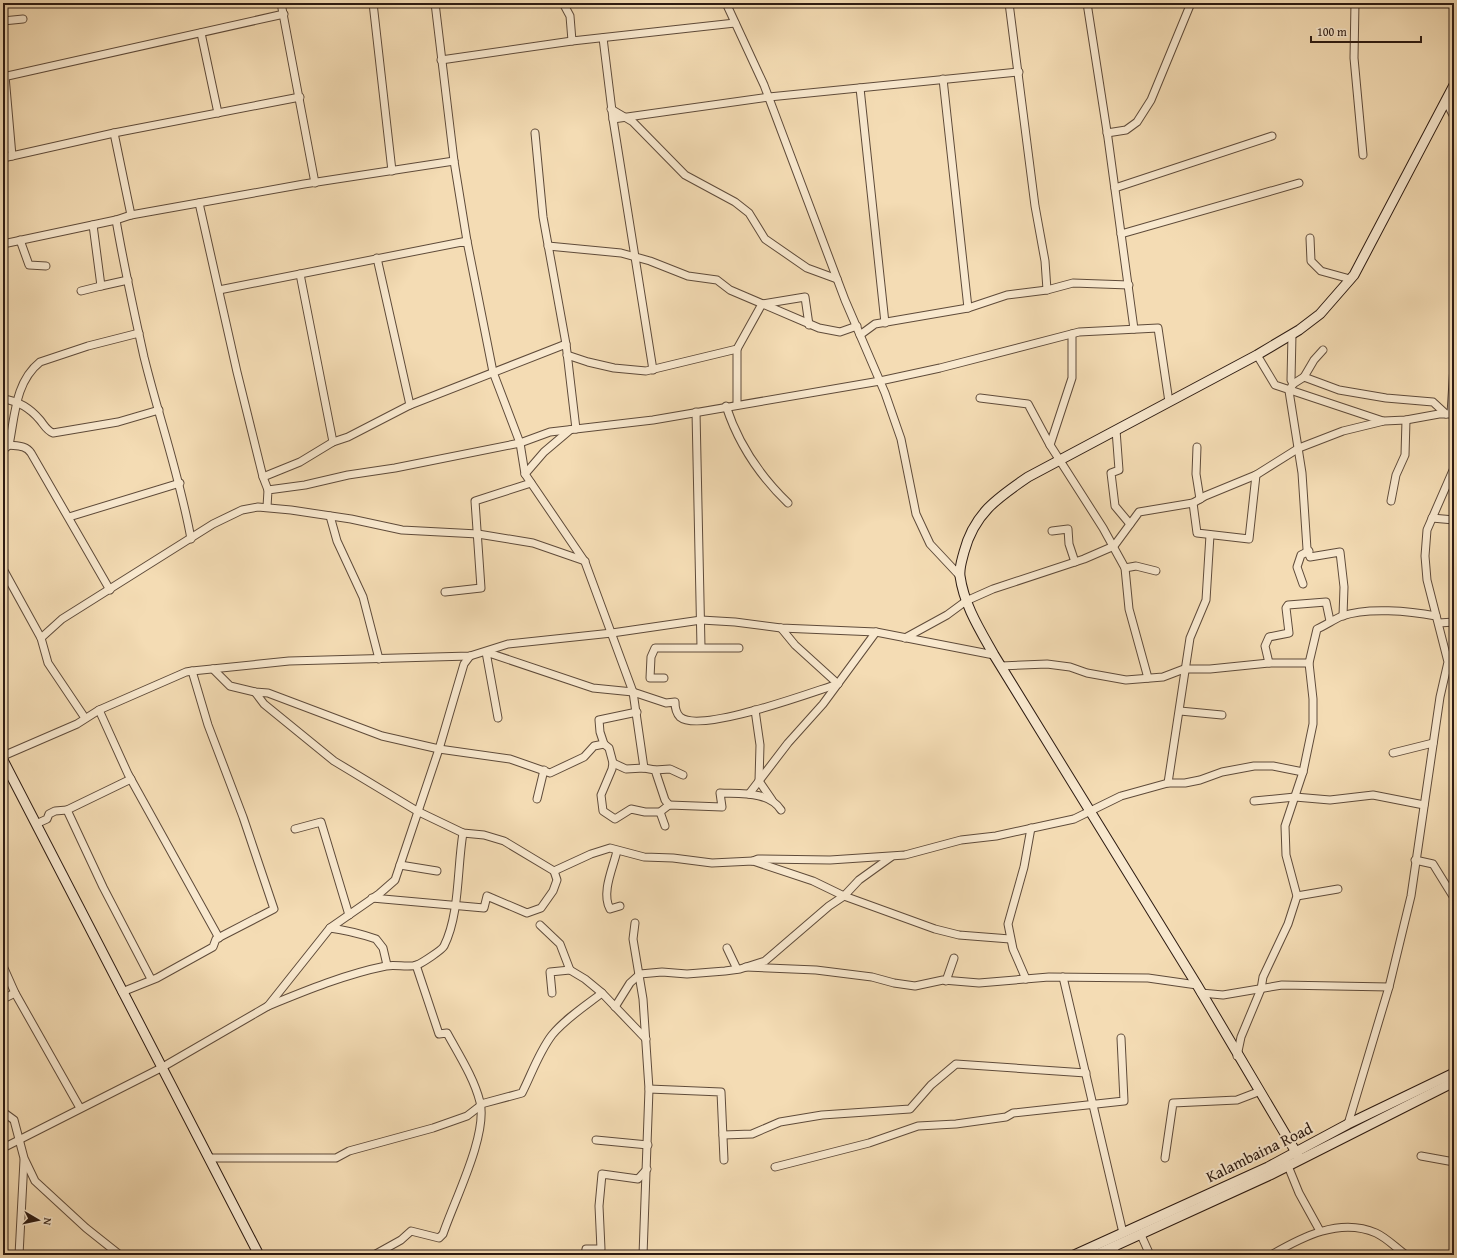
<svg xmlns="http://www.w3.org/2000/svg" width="1457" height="1258" viewBox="0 0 1457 1258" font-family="'Gentium Book Plus',serif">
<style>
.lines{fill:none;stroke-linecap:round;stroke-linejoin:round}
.street-casing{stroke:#5f4b3a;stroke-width:9}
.secondary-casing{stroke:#2d1b12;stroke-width:11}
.street{stroke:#f8e8ce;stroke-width:7}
.secondary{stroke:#f8e8ce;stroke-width:9}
.labels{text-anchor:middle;stroke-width:4;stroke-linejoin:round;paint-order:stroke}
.street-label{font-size:16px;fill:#2d1b12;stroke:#f8e8ce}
</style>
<rect width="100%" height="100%" fill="#f4dcb4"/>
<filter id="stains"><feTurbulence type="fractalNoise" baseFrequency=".005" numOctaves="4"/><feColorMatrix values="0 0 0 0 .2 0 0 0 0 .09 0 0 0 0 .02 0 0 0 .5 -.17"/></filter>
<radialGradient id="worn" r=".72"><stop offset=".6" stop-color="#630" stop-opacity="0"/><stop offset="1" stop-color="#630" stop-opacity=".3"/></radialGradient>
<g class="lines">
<g class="street-casing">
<g id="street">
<polyline points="281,3 315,183"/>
<polyline points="373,3 392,171"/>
<polyline points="435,3 454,161 467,241"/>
<polyline points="563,3 570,16 572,41 735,23"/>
<polyline points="726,3 764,85 845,300 885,393 901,439 916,514 930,544 960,576"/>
<polyline points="1009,3 1035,206 1045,261 1047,290"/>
<polyline points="1087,3 1108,138 1134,329"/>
<polyline points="1355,3 1354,58 1363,155"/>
<polyline points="1452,3 1454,5"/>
<polyline points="3,21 23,19"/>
<polyline points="201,33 218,113"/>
<polyline points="603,38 613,119 653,370"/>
<polyline points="441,60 572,41"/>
<polyline points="5,76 12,156"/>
<polyline points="3,77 284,14"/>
<polyline points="943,79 968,308"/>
<polyline points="860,88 885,323"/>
<polyline points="1446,101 1454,117"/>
<polyline points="611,109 633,122 685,175 735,202 749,213 765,239 807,268 837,279"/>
<polyline points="613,119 769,97 1019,72"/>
<polyline points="114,133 131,215"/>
<polyline points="535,133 543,217 566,344 576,429"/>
<polyline points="1107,133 1126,130 1137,122 1151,100 1191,3"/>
<polyline points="3,158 114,133 300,97"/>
<polyline points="1115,188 1272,136"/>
<polyline points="199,203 237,372 263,477"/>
<path d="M116,220C124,266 134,312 144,357C159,418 180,477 191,539"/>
<polyline points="93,225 101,286 128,280"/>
<polyline points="1121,234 1299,183"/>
<polyline points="1310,238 1311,261 1321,271 1350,279"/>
<polyline points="20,240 29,265 46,266"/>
<polyline points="3,244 116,220 131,215 304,184 454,161"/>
<polyline points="548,246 621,253 650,261 688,276 717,280 730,290 819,328 840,332 857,326"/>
<polyline points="377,258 410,405"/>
<polyline points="300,274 333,442"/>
<polyline points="219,290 467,241 493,372 520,443 525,474 585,562 633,692 644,768"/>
<polyline points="81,291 101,286"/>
<polyline points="1072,334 1072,378 1050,445 1103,528 1125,568 1129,609 1148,678"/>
<polyline points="1292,334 1291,380 1293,384 1289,391 1302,473 1307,549 1310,557 1340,552 1344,587 1343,616"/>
<polyline points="860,335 875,324 968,308 1007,295 1047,290 1073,283 1129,285"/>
<polyline points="737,349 737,404"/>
<polyline points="567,355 588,362 614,368 646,371 737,349 762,304 805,297 809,325"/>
<polyline points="1257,355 1275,385 1383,421"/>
<polyline points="1304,377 1314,360 1323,350"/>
<polyline points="1293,384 1304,377 1339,390 1386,398 1433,402 1446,414"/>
<polyline points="980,398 1028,404 1050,445"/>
<path d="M3,399C19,401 30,408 40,420C44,425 47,431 53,433L118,422L159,410"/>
<path d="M726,406C738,443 760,476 788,503"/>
<polyline points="696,412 701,647"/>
<polyline points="1451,414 1454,365"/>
<polyline points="1116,430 1119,470 1111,473 1115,506 1130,524"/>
<path d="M9,445C17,446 26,445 31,453L110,590"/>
<polyline points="1197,447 1196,474 1200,499"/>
<path d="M3,450L9,445C15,416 15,382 40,362L88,346L139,333"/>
<polyline points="525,474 544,452 570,430"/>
<polyline points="268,490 263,477 300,462 333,442 348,437 410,405 566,344"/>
<polyline points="1391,501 1396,475 1405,455 1406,420"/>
<polyline points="1193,503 1197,533 1249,539 1256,475"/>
<polyline points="267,507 268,490 305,485 348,475 395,468 520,443 550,432 653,420 880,381 940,368 1079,332 1158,328 1169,402"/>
<polyline points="330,516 337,541 363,597 379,659"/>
<polyline points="69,517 180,483"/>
<polyline points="1432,518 1454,520"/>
<polyline points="1052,531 1068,529 1069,544 1075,562"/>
<polyline points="1125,568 1136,566 1156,571"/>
<polyline points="3,569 41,638 48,663 85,718"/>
<polyline points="1303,584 1297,567 1301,555 1309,551"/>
<polyline points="445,592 481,588 475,501 531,483"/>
<polyline points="1439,623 1454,622"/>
<polyline points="781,628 795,645 838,684"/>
<polyline points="41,638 62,619 213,524 242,510 258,507 291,510 351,519 402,530 478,534 533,543 585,561"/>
<polyline points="905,638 947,615 966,601 993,589 1084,559 1114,546 1139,512 1193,503 1205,496 1256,475 1299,448 1343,431 1384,421 1406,420 1439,414 1454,414"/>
<polyline points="1269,663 1265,646 1269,637 1289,633 1286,608 1288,605 1326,602 1330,621"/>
<polyline points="1001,666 1047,664 1070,667 1087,673 1126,680 1163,677 1184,669 1210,669 1269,663 1309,663"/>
<polyline points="213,669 230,686 255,692 268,693 382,736 439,749 510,759 550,773 584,757 594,746 604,744"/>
<polyline points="664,678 650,678 651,657 655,648 739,648"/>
<polyline points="255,692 264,704 334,761 417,811 463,833 484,835 504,841 554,871 557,880 553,891 541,908 527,913 487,896 484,908 372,898"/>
<polyline points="99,710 128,774 219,938"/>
<polyline points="755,710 760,745 759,781 772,800"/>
<polyline points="1180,711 1222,715"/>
<path d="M637,712L599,720L600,732L604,744L609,748L613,763L612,769L601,795L603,811L615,819L631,809L645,812H660L669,805L722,807L720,793C740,794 769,791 781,810"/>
<path d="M498,718L486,652L593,688L633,692L666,703L675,702C675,707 676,713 680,717C700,734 812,692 838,684"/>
<polyline points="1393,753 1433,743"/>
<polyline points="3,756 77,724 99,710 186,672 192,671 289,661 470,656 508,644 612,633 701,620 735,622 781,628 876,632 994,655"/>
<polyline points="613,763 626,769 644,768 655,770 665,800 669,805"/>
<polyline points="655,770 670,769 683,775"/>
<polyline points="131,779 67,810 103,887 151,979"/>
<polyline points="1168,783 1190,638 1206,600 1210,535"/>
<polyline points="749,794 788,743 823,704 876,632"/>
<polyline points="537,799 544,770"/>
<polyline points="1254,801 1295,797 1330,800 1373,795 1424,805"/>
<polyline points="660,812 665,826"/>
<polyline points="36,824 47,819 49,814 55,811 67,810"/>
<polyline points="295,829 321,822 349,915"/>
<path d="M617,851C613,868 601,893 610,909L620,906"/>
<polyline points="1415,860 1433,864 1454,898"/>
<polyline points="753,861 758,859 830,860 905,855 961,840 996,836 1074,819 1121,796 1168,783 1185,783 1200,780 1222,772 1254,766 1273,766 1303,772"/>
<polyline points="400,865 437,871"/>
<polyline points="554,871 591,854 610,848 644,857 673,858 712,863 753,861 813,881 844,896 935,929 959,935 1010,939"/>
<polyline points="1297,896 1338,889"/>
<polyline points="635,923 633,939 643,999 649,1089 643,1255"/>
<polyline points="540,925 560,944 570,970 585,979 602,993 646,1039"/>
<path d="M330,928C346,930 361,934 376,939L383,948L387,965"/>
<polyline points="727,948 737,969"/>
<polyline points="3,966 15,993 80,1108"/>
<polyline points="746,967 816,970 872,977 894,983 915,986 943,980 979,983 1049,977 1148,978 1197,985"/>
<polyline points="1063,977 1123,1233"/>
<polyline points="1026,979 1013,949 1008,924 1024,867 1031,828"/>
<polyline points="946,981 954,958"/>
<polyline points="122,992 157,978 213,947 216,939 274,909 243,817 208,725 192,671"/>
<polyline points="552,993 550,972 570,970"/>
<polyline points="1201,993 1223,995 1282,985 1389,987"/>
<polyline points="3,999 15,993"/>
<path d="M268,1006C307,990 346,974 386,966C396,964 408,968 417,965C422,963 442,950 444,946C460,914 457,868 463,833"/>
<polyline points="615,1007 630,983 640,974 662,972 687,974 725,971 740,969 765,961 829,906 844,896 859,880 891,857"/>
<path d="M1237,1056L1241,1037L1261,989L1263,977L1288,924L1297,896L1286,855L1285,826L1303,772L1313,724V699L1309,663L1317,629C1326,625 1333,620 1342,616C1367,607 1410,611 1436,616"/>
<polyline points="649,1089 721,1092 724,1160"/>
<path d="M481,1104L522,1093C532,1073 539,1052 552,1035C565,1019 585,1006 602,993"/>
<polyline points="3,1112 14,1120 24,1158 35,1181 86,1228 120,1255"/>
<polyline points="1348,1124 1389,987 1411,896 1440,697 1448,662 1427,580 1425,556 1427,530 1454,468"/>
<polyline points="723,1135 752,1134 780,1122 822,1115 910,1109 931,1085 956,1064 1086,1073"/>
<polyline points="596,1140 648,1145"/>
<polyline points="3,1148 161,1068 268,1006 330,928 379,894 395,880 439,749 464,664 470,656"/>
<polyline points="1421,1156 1454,1162"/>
<polyline points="209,1158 336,1158 349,1151 433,1128 467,1116 480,1106"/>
<polyline points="1165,1158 1173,1103 1237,1100 1258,1092"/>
<polyline points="1286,1161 1299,1193 1320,1231"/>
<polyline points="775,1167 869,1143 918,1126 956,1124 1006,1117 1013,1113 1124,1101 1121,1038"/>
<polyline points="1141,1235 1150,1255"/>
<polyline points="1113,1247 1117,1255"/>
<polyline points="19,1255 24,1160"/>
<path d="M374,1255L401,1240L411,1231L439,1238L443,1234C454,1201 488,1135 480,1102C474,1078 459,1055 447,1033L439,1034L416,965"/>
<polyline points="585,1255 586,1249 601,1249 599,1206 602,1174 638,1179 647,1169"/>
<path d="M1271,1255C1302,1237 1340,1217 1376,1233C1387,1238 1396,1248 1406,1255"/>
</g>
</g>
<g class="secondary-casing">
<g id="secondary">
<polyline points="3,760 259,1255"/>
<path d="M1300,1159L1197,985L994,655C980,630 964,605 960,576C959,568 962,560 964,552C974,514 997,498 1028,477L1257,355L1299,330L1320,314L1354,275L1454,85"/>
<polyline points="1074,1255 1268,1167 1348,1124 1454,1073"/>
<polyline points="1095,1255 1270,1175 1454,1082"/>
</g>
</g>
<use href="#street" class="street"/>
<use href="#secondary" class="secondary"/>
</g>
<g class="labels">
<g class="street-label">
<text transform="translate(1259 1152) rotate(-26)" y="6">Kalambaina Road</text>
</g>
</g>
<rect width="1457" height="1258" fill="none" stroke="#f4dcb4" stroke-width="16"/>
<rect x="4" y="4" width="1449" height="1250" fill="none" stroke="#2d1b12" stroke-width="2"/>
<rect x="8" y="8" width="1441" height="1242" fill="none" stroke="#2d1b12"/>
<g transform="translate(38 1220) rotate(99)" stroke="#f8e8ce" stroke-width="3" paint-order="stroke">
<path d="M0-3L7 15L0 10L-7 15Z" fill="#2d1b12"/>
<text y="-6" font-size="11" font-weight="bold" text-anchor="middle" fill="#2d1b12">N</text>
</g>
<path d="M1311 36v6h110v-6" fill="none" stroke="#2d1b12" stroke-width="2"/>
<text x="1317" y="36" font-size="12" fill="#2d1b12" stroke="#f8e8ce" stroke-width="3" paint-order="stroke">100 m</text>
<rect width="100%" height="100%" filter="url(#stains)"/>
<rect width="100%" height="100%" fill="url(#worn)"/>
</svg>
